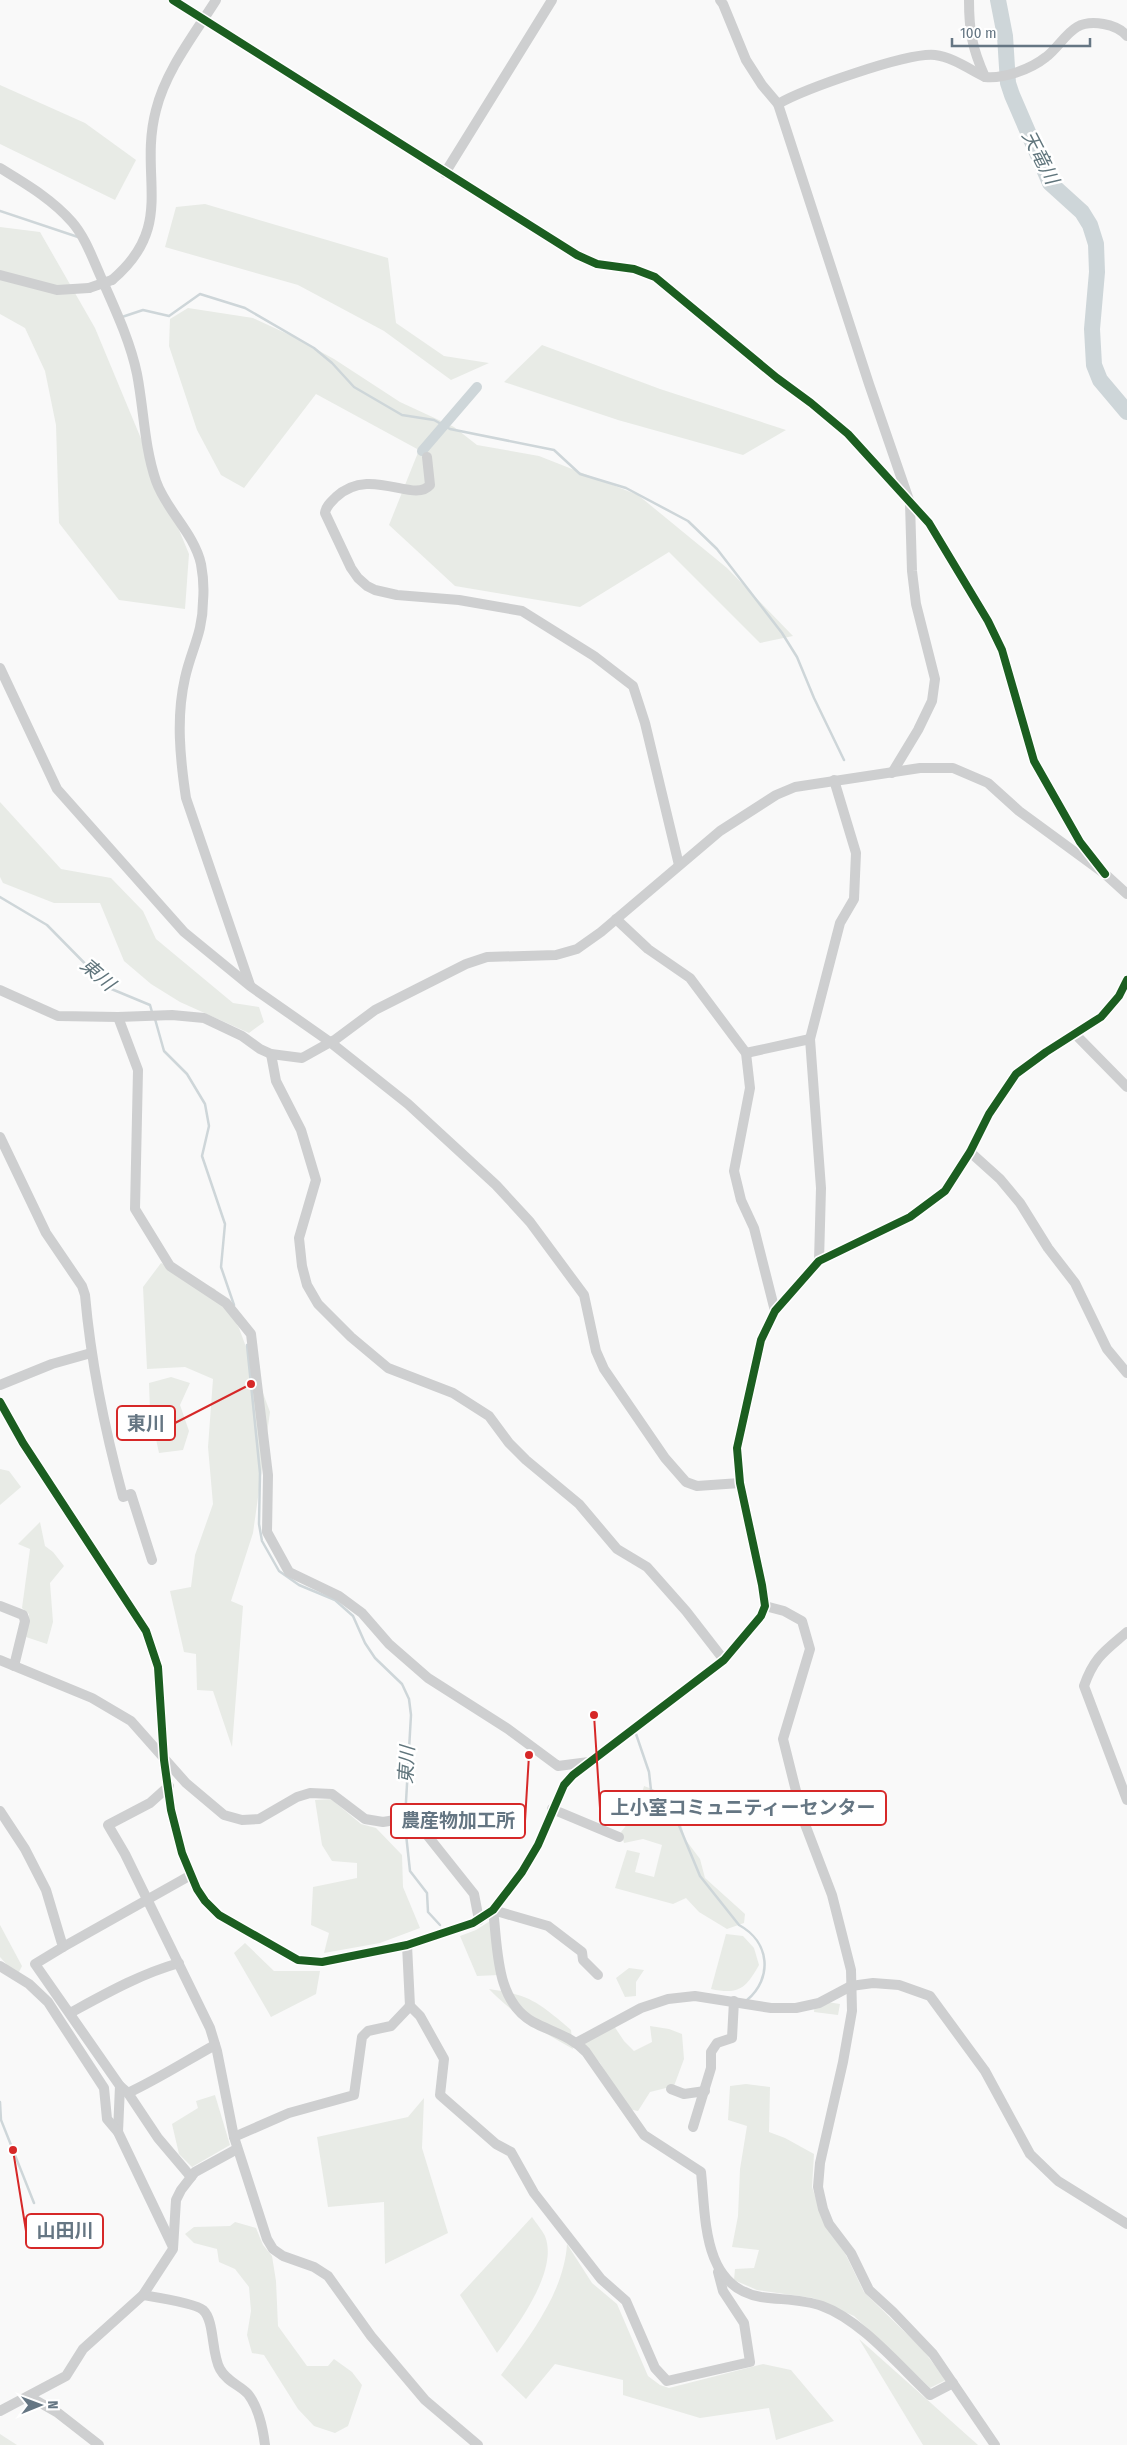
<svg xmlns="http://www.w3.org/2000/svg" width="1127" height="2445" viewBox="0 0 1127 2445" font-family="'Fira Sans Condensed','Noto Sans JP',sans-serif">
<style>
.green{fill:#e8ebe6}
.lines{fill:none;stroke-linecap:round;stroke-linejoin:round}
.stream{stroke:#ced6d9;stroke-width:2.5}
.canal{stroke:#ced6d9;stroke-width:10}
.river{stroke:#ced6d9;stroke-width:16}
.minor{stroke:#cecfd0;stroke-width:10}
.minor-bridge{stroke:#cecfd0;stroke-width:10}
.cycleway-casing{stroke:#fff;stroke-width:11}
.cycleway{stroke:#1b5e20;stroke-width:8}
.labels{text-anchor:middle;stroke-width:5;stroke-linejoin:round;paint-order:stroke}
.water-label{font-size:19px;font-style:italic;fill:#60757c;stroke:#fff}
.leader{fill:none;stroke:#d62828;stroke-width:2}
.callout-dot{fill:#d62828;stroke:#fff;stroke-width:2}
.callout{fill:#fff;stroke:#d62828;stroke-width:2}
.callout-label{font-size:19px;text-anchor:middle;font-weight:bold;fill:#657683}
</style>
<rect width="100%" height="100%" fill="#f9f9f9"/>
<g class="green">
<polygon points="0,85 85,123 136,160 115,200 0,144"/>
<polygon points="205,204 388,258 396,323 444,356 489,363 451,380 384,331 298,285 165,247 176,207"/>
<polygon points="0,227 40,232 95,328 189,554 185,609 119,600 59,523 56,425 45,371 25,328 0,314"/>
<polygon points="188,308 253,318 294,337 334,359 400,402 454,427 477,445 539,456 638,495 727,568 793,636 760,643 669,552 580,607 455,586 389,525 419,450 316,394 244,488 221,475 197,430 169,346 170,319"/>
<polygon points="542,345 660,389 786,430 743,455 618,420 504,382"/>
<polygon points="0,802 61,869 111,878 143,911 156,939 233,1003 259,1007 264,1022 249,1033 180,1002 151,984 124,961 100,903 54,903 3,883 0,877"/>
<polygon points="161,1263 215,1289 239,1328 270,1412 253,1533 231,1601 243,1606 232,1747 213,1691 197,1690 196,1654 184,1652 170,1591 191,1587 195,1555 213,1504 208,1447 213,1379 185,1367 147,1369 143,1287"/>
<polygon points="171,1377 190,1383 180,1405 189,1431 183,1450 159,1453 150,1411 149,1383"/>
<polygon points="0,1469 9,1471 21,1487 0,1505"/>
<polygon points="40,1522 45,1546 53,1552 64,1566 50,1583 53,1622 47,1644 26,1637 29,1614 22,1608 30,1549 18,1544"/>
<polygon points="644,1786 677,1798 685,1814 680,1820 685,1839 700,1859 705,1878 745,1914 744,1923 727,1929 699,1912 686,1898 673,1904 615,1888 627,1850 640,1853 635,1872 654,1877 662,1845 643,1839 624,1843 621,1832 636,1813"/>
<polygon points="331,1799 361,1824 376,1828 402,1855 403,1887 420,1928 380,1943 324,1953 329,1933 311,1925 313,1887 357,1878 357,1863 332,1861 322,1845 315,1800"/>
<polygon points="490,1921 499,1975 477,1976 460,1936 476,1930"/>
<polygon points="0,1925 22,1966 17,1976 0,1957"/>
<path d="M726,1934L743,1936L754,1948L759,1965C746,1988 739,1995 711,1989Z"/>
<polygon points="245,1943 274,1971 320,1971 316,1994 271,2017 234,1953"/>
<polygon points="629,1968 644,1970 636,1982 636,1996 625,1997 616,1978"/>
<path d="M489,1989C531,1995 539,2003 571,2030L573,2049C542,2032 514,2015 489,1989Z"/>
<polygon points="827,2002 840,2004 838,2015 814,2012 815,2004"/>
<polygon points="612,2023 624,2041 634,2051 652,2042 650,2026 669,2029 682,2034 684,2059 674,2086 650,2092 638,2111 628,2109 600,2063 584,2044"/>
<polygon points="746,2084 770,2087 769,2132 785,2138 814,2154 812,2187 825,2225 846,2255 864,2292 923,2350 946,2380 930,2388 854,2316 813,2298 757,2290 734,2280 735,2269 754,2268 759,2250 732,2247 738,2216 740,2169 747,2126 728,2120 730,2086"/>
<polygon points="215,2095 230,2145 192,2167 179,2154 172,2124 198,2108 196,2101"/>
<polygon points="424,2098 422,2148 448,2233 385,2264 384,2202 328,2207 317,2137 408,2117"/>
<path d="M532,2217C536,2223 542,2230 545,2236C559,2271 517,2326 497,2353L460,2295Z"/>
<polygon points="235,2222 256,2228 263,2245 272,2256 276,2281 278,2326 307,2366 328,2366 334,2359 352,2372 362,2385 348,2426 335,2433 314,2426 298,2409 264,2355 252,2353 247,2335 251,2311 249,2287 235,2269 219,2262 217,2249 194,2243 185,2234 194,2227 230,2226"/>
<path d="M567,2244L592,2283L617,2304L648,2376L660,2385L669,2388L763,2364L791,2370L834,2421L776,2440L769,2408L700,2418L623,2395V2380L555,2364L526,2399L501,2375C529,2337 564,2293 567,2244Z"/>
<polygon points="859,2339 978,2445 923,2445"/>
<polygon points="0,2434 17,2445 0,2445"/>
</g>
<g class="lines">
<g class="stream">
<polyline points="0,211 78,237"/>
<polyline points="122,317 143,310 169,316 200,294 245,308 314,348 332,363 354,387 402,415 434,420 450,429 554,450 580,474 626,488 688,521 717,549 782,633 797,657 814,698 844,760"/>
<polyline points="0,897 47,925 109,988 150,1005 152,1012"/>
<polyline points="155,1019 164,1051 187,1074 205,1104 209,1126 202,1156 225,1224 221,1267 234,1305"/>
<polyline points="247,1345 260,1473 259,1524 262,1541 279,1571 299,1585 335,1600 353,1616 365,1643 375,1658 402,1684 409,1699 411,1715 405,1819"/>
<path d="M636,1734L649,1772L651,1790L668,1799L700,1876L739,1925C770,1942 773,1978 747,2000"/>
<polyline points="405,1825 410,1871 427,1893 428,1912 440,1925"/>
<polyline points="0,2102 1,2120 34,2203"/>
</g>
<polyline class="canal" points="422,451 477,387"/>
<polyline class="river" points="998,0 1005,36 1008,83 1012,95 1050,183 1082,212 1090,225 1096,244 1097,272 1092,329 1094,365 1100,380 1127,412"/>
<g class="minor">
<polyline points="173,0 577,255 597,264 634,269 655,277 777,378 811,403 848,434 929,523 988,621 1002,650 1034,761 1080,842 1105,874"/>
<polyline points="720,0 723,4 746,60 762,85 778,104 869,384 910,503 912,571 916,604 935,679 932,701 918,730 892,773"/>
<path d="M969,0C969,31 972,48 985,77"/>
<path d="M778,104C804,89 908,52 935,55C952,57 969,69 985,77C1004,79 1031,69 1046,57C1057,49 1065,34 1077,27C1091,19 1117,24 1127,36"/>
<path d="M0,168C26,184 52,199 72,222C85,237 92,257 100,275C114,307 130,340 137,374C144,410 144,446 156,481C166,510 194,533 201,564C203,575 204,590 203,601C203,633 191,650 185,678C176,717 180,758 186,798L250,985"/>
<polyline points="445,173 552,0"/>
<polyline points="0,275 57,290 89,288"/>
<path d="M112,280C177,225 138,178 156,110C166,70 194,35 216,0"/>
<path d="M427,457L430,485C414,504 370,465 336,497C331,502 326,506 325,513L351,568L358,578L367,586L375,590L397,595L459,600L522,611L594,656L633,686L645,723L679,865"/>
<polyline points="0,668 57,789 184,932 250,986 330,1042 408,1104 496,1185 530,1222 584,1295 596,1351 604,1369 665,1458 686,1482 697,1486 740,1483"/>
<polyline points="616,919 648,949 690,978 746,1053 750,1088 734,1171 741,1200 754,1228 775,1311"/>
<polyline points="0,990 58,1016 118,1017 172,1015 204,1018 242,1036 260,1049 271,1054 302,1058 336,1039 375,1010 466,964 487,957 556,955 577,949 601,932 720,831 776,795 795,787 920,768 953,768 988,783 1019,811 1105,874 1127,894"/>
<polyline points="118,1017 138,1070 135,1209 170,1266 226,1303 251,1334 268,1475 267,1532 289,1572 339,1596 362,1613 389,1644 428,1678 508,1729 558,1766 589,1762"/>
<polyline points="1076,1035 1127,1087"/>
<polyline points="746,1053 810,1039"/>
<polyline points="271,1054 276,1081 301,1130 316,1180 299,1238 302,1266 307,1285 318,1304 351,1337 388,1368 453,1393 489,1416 509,1443 526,1460 579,1504 617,1549 647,1567 686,1611 724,1660"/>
<path d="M0,1137L46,1233L82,1286L85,1295C91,1363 105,1431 123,1497L131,1494L152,1560"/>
<polyline points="970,1152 1000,1179 1020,1203 1048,1248 1075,1283 1107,1349 1127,1373"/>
<polyline points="819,1261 821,1188 810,1039 840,923 854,899 856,853 834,780"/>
<polyline points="0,1385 52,1364 91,1353"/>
<polyline points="0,1402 23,1443 146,1631 158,1667 164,1760 171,1810 182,1853 197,1889 205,1901 219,1915 298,1960 322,1962 407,1945 473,1923 493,1910 522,1872 538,1845 564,1785 573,1775 724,1660 761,1616 765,1606 762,1585 740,1483 737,1448 761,1340 775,1311 819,1261 910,1217 945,1191 970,1152 989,1114 1016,1074 1046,1052 1101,1017 1119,996 1127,980"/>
<polyline points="0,1606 23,1615 25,1621 14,1666"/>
<polyline points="765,1606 784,1611 802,1621 810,1649 783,1739 803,1819 832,1895 851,1970 852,2011 843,2062 820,2163 818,2187 823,2209 829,2224 851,2253 869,2290 893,2312 933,2354 995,2445"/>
<path d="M1127,1632C1105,1651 1094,1657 1084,1686L1127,1800"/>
<polyline points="0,1660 92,1698 131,1721 186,1783 224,1815 242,1820 259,1819 297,1797 310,1793 332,1794 365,1819 383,1822 395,1820 414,1823 427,1835 474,1894 479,1920"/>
<polyline points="169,1786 150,1803 108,1825 125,1854 210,2028 217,2051 234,2137 267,2239 273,2249 283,2256 314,2267 328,2276 371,2336 425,2400 478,2445"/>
<polyline points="552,1809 619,1837"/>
<polyline points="0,1811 25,1849 46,1890 63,1947 35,1964 120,2086 118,2132"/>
<polyline points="407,1945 410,2006 420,2016 444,2059 440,2095 496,2144 511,2152 534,2193 601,2279 626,2301 655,2368 667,2381 750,2362 744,2323 723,2291 718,2272"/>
<polyline points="63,1947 191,1875"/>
<polyline points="0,1966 29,1984 48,2002 57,2016 104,2088 107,2119 118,2132 173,2247"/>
<path d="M598,1975L583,1960L582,1952L548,1926L493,1910C498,1947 495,2001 533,2022C552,2032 571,2036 586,2052L644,2135L701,2172C706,2218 702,2287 761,2297C781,2300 803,2299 822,2306C861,2320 899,2366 930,2395L953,2383"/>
<path d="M70,2013C105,1994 140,1974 179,1963"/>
<polyline points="576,2043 641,2008 668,1999 695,1996 771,2008 796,2008 819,2003 851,1986 873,1983 899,1985 930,1996 985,2071 1030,2154 1058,2181 1127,2224"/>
<path d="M120,2086L128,2093C158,2079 186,2061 215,2045"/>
<polyline points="671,2089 684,2094 705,2091"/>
<polyline points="128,2093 158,2138 191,2177"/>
<polyline points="693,2127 711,2068 711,2052 717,2043 732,2038 734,2001"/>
<polyline points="234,2137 289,2113 354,2095 362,2037 368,2031 391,2026 410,2006"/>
<path d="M143,2295C155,2297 195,2303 203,2310C215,2321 211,2353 220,2369C227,2382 240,2385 248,2394C258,2407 263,2429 265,2445"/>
<polyline points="30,2397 58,2413 99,2445"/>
<polyline points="0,2411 66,2376 83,2349 143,2295 173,2249 176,2200 181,2190 195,2172 237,2149"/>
</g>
<polyline class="minor-bridge" points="89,288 112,280"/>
<g class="cycleway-casing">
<g id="cycleway">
<polyline points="173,0 577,255 597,264 634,269 655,277 777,378 811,403 848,434 929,523 988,621 1002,650 1034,761 1080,842 1105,874"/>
<polyline points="0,1402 23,1443 146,1631 158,1667 164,1760 171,1810 182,1853 197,1889 205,1901 219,1915 298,1960 322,1962 407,1945 473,1923 493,1910 522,1872 538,1845 564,1785 573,1775 724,1660 761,1616 765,1606 762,1585 740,1483 737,1448 761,1340 775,1311 819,1261 910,1217 945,1191 970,1152 989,1114 1016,1074 1046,1052 1101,1017 1119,996 1127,980"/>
</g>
</g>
<use href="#cycleway" class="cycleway"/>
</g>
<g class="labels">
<g class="water-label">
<text transform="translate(1041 157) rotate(63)" y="7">天竜川</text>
<text transform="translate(98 974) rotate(41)" y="7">東川</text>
<text transform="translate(406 1765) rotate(-87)" y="7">東川</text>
</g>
</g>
<path class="leader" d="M251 1384L175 1423M594 1715L600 1808M529 1755L525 1821M13 2150L26 2231"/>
<g class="callout-dot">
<circle cx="251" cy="1384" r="5"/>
<circle cx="594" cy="1715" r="5"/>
<circle cx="529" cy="1755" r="5"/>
<circle cx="13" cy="2150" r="5"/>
</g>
<g class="callout">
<rect x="117" y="1406" width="58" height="34" rx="5"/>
<rect x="600" y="1791" width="286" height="34" rx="5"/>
<rect x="391" y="1804" width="134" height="34" rx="5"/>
<rect x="26" y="2214" width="77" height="34" rx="5"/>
</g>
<g class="callout-label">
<text x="146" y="1430">東川</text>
<text x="743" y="1814">上小室コミュニティーセンター</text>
<text x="458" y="1827">農産物加工所</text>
<text x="65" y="2237">山田川</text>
</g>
<g transform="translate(40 2405) rotate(89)" stroke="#ffffff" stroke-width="4" paint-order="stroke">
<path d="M0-4L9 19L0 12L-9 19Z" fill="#657683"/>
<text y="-8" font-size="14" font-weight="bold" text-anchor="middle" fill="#657683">N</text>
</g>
<path d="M952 38v8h138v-8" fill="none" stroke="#657683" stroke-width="2.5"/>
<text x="960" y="38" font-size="15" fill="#657683" stroke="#ffffff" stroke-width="4" paint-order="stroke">100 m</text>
</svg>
